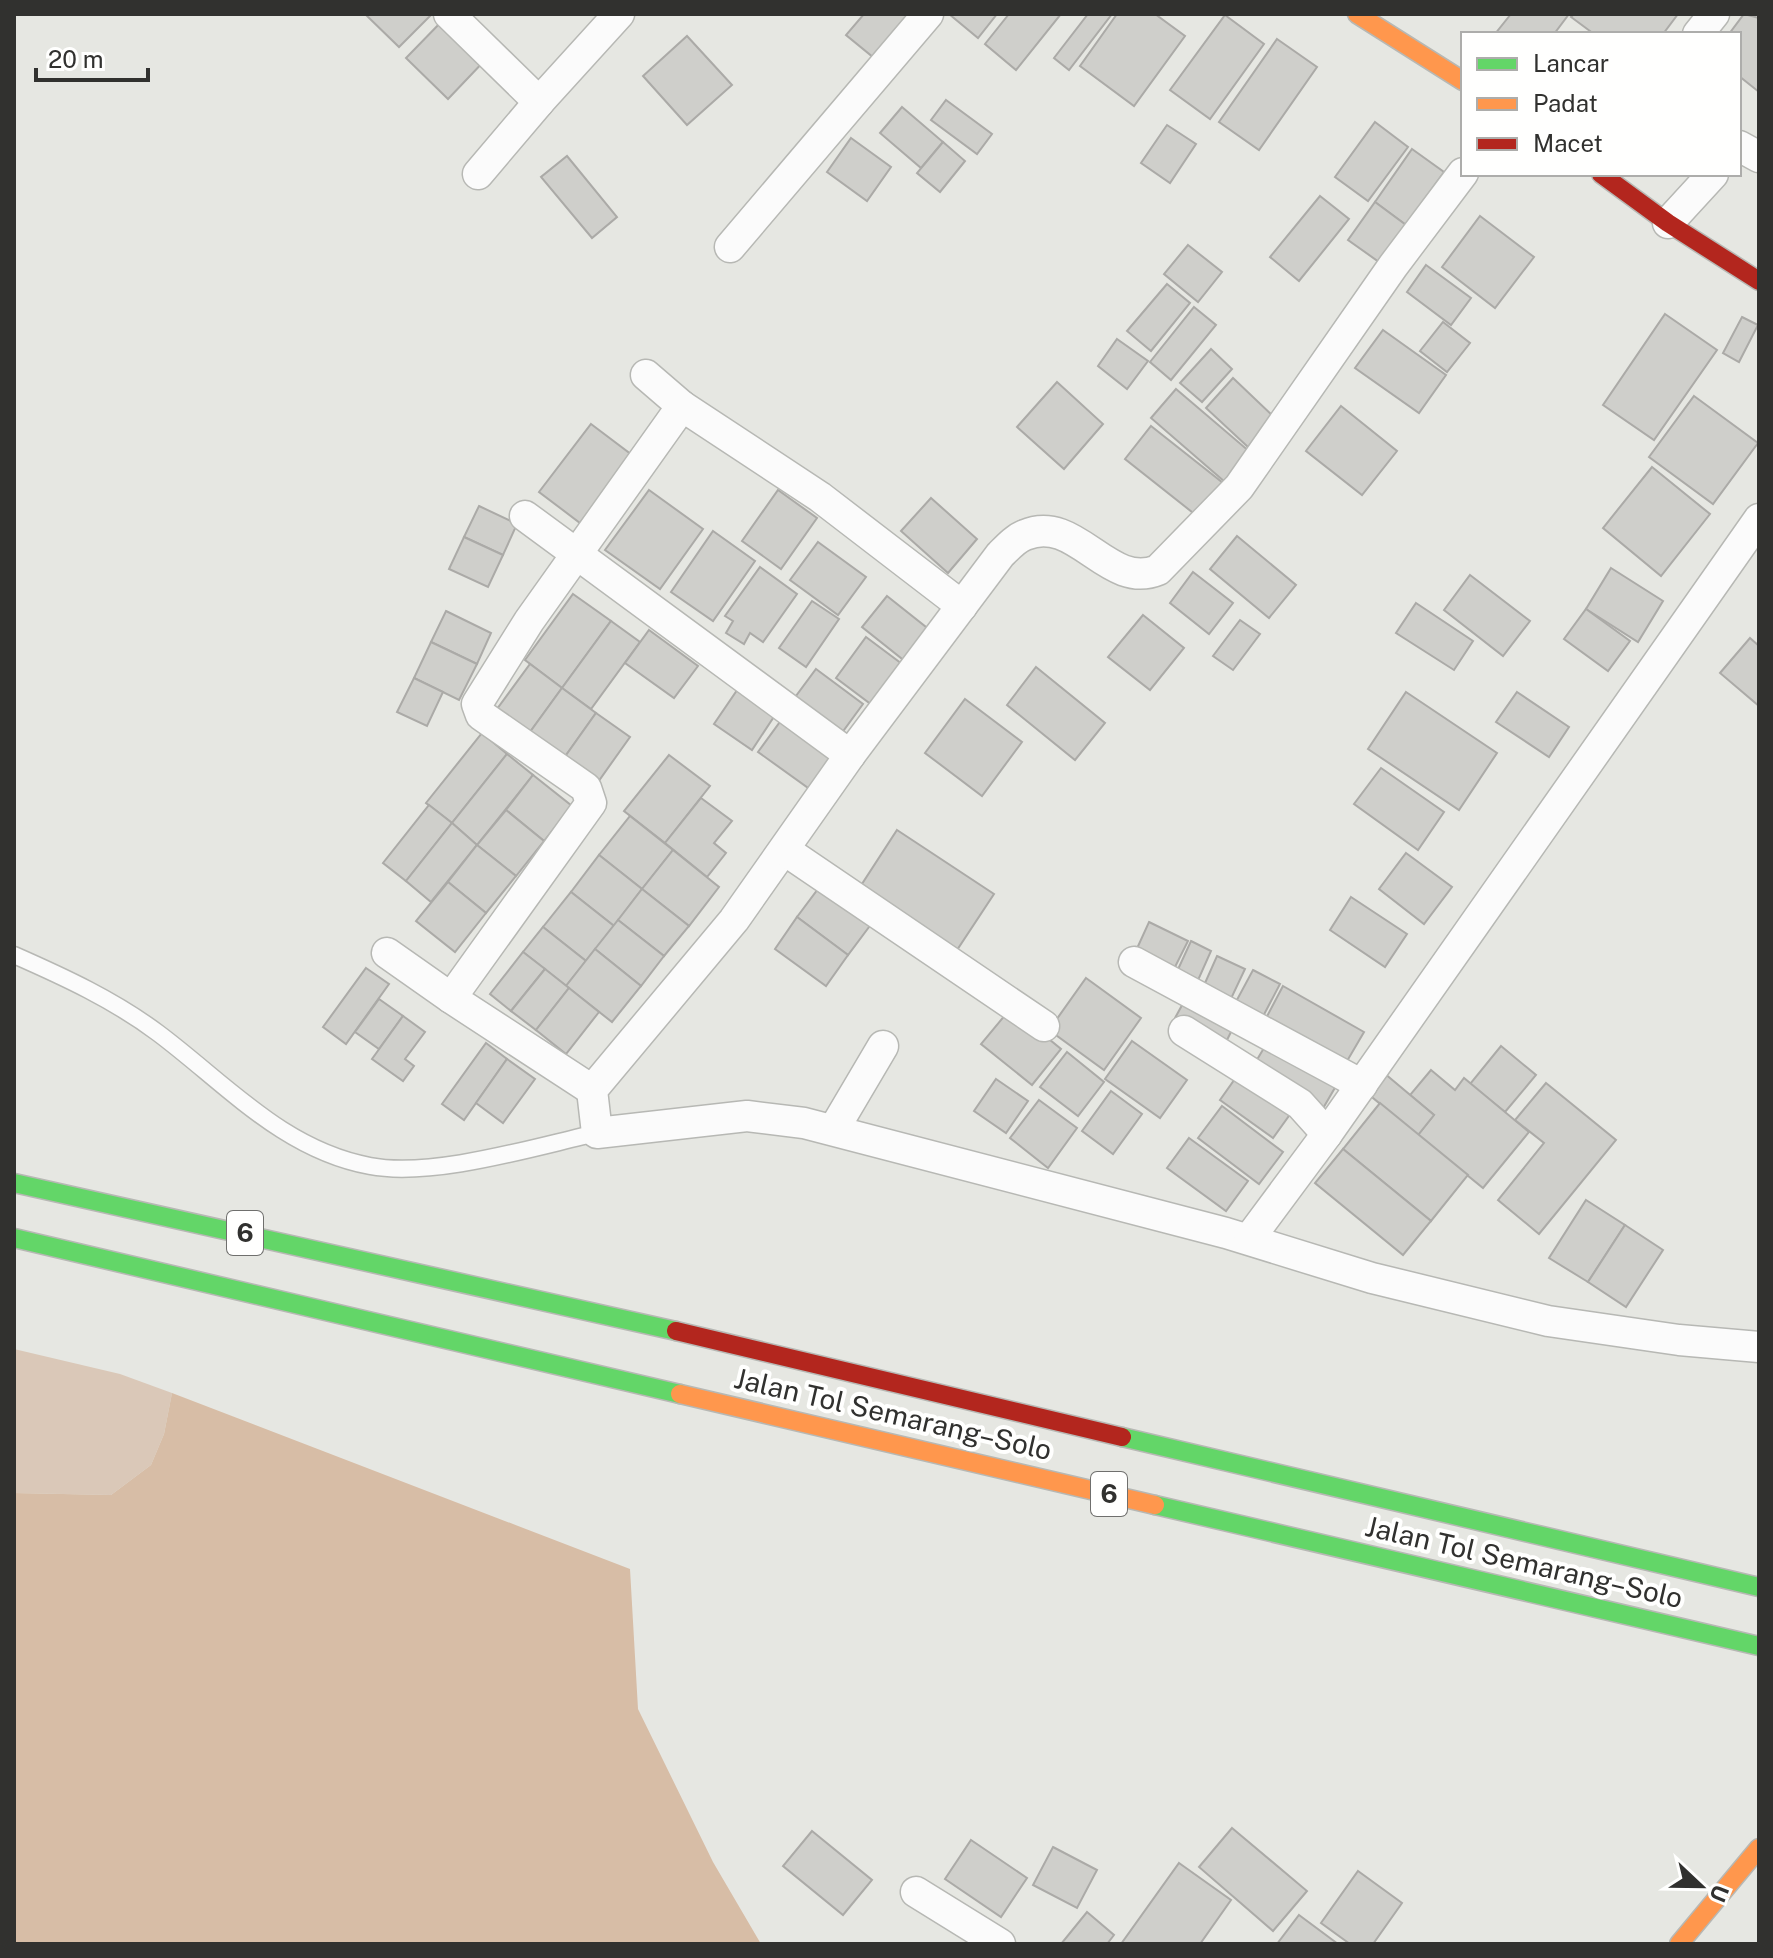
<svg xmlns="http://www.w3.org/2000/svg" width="1773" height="1958" viewBox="0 0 1773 1958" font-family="'Public Sans',sans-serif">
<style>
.green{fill:#dac8b8}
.forest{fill:#d7bda6}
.building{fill:#cfcfcb;stroke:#abaaa7;stroke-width:2}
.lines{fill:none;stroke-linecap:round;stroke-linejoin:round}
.lane-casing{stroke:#b7b8b4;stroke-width:19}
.street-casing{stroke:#b7b8b4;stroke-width:33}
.fast-casing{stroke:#b7b8b4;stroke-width:21}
.slow-casing{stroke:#b7b8b4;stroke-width:21}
.jam-casing{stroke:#b7b8b4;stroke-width:21}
.lane{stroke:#fbfbfb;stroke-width:16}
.street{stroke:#fbfbfb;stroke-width:30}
.fast{stroke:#63d668;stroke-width:18}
.slow{stroke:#ff974d;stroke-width:18}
.jam{stroke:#b3261e;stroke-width:18}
.labels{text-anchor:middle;stroke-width:8;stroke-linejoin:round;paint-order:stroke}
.shield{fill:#fffffe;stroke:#6f6f6d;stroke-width:2}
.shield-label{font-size:26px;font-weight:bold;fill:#31312f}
.street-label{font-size:28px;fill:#31312f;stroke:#fffffe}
</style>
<rect width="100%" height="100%" fill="#e6e7e2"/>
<polygon class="green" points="14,1349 120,1374 172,1393 164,1434 151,1465 111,1495 14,1493"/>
<polygon class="forest" points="172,1393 630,1569 638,1709 713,1862 761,1944 14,1944 14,1493 111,1495 151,1465 164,1434"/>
<g class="building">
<polygon points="365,14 432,14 399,47"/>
<polygon points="864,14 919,14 879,62 846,35"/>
<polygon points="949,14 997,14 978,38"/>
<polygon points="1009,14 1061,14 1016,70 985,44"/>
<polygon points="1088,14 1112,14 1069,70 1054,58"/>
<polygon points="1117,14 1155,14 1185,36 1134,106 1080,66"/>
<polygon points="1511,14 1569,14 1554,34 1495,34"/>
<polygon points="1574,14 1678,14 1663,34 1594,34 1571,17"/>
<polygon points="1744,14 1759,18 1759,92 1739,76 1739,34 1729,34"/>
<polygon points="1225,15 1264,44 1210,119 1170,90"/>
<polygon points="446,17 488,57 448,99 406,58"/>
<polygon points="687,36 732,85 687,125 643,76"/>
<polygon points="1277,39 1317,67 1259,150 1219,122"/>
<polygon points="946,100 992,134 977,154 931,120"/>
<polygon points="902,107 943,142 921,168 880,133"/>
<polygon points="1375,122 1408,147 1368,201 1335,177"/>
<polygon points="1167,125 1196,144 1170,183 1141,163"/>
<polygon points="851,138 891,167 867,201 827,172"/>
<polygon points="943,142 965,161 940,192 917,173"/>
<polygon points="1412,149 1444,172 1406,225 1375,202"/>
<polygon points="567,156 617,217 592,238 541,177"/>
<polygon points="1320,196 1349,219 1299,281 1270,257"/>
<polygon points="1375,202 1406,225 1379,262 1348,240"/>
<polygon points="1480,216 1534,257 1495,308 1442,267"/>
<polygon points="1188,245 1222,272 1198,302 1164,274"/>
<polygon points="1426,265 1471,298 1451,325 1407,292"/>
<polygon points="1167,284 1190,303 1151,351 1127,331"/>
<polygon points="1194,307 1216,325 1171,380 1150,362"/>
<polygon points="1665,314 1717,350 1654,440 1603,405"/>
<polygon points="1742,317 1758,325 1739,362 1723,353"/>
<polygon points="1443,322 1470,343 1447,372 1420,351"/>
<polygon points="1383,330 1446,375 1419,413 1355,368"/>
<polygon points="1117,339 1148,361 1127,389 1098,366"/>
<polygon points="1211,349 1232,369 1202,402 1180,383"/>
<polygon points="1233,378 1275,418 1248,447 1206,408"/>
<polygon points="1057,382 1103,424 1064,469 1017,427"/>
<polygon points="1176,389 1250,452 1225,482 1151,418"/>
<polygon points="1694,396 1758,443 1713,504 1649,457"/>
<polygon points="1341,406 1397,451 1362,495 1306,451"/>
<polygon points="591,424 632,455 580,523 539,492"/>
<polygon points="1151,426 1223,483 1197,516 1125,459"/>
<polygon points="1652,467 1710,514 1661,576 1603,528"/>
<polygon points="649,490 703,529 660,589 605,550"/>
<polygon points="778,490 817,518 781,569 742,541"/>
<polygon points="931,498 977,539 948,573 901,531"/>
<polygon points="479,506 517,524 503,555 464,537"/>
<polygon points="713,531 755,561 713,621 671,592"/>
<polygon points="1237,536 1296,585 1269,618 1210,569"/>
<polygon points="464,537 503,555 488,587 449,569"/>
<polygon points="818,542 866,577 838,615 790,580"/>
<polygon points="760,567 797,594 763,642 750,633 744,644 726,633 733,621 725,616"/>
<polygon points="1611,568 1663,601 1638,642 1586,609"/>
<polygon points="1193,572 1233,603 1209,634 1170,603"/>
<polygon points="1470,575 1530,621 1503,656 1444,610"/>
<polygon points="573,594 611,621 562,688 525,660"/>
<polygon points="887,596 931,631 906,662 862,627"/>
<polygon points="812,601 839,619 806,667 779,648"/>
<polygon points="1416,603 1473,641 1454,670 1396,633"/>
<polygon points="1586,609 1630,641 1608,671 1564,639"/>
<polygon points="446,611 491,633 477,664 431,642"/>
<polygon points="1143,615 1184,648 1150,690 1108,657"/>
<polygon points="1240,620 1260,634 1233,670 1213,656"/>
<polygon points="611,621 640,642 591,709 562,688"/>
<polygon points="649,630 698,666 674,698 625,663"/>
<polygon points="866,637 902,664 872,705 836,678"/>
<polygon points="1750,638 1759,646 1759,706 1720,673"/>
<polygon points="431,642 477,664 459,700 414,678"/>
<polygon points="530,664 562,688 530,732 497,709"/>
<polygon points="1036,667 1105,723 1075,760 1007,705"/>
<polygon points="816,669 863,704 841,734 793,700"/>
<polygon points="414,678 443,692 427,726 397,712"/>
<polygon points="744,680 781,706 752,750 714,724"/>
<polygon points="562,688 596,713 564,758 530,732"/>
<polygon points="1406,692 1497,753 1459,810 1368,749"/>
<polygon points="1517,692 1569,727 1549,757 1496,722"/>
<polygon points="965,699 1022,742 982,796 925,753"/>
<polygon points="596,713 630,737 598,782 564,758"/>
<polygon points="785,715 845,759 818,795 758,752"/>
<polygon points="482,733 507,754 452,823 426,803"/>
<polygon points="507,754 533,775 477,845 452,823"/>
<polygon points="669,755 710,786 665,843 624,811"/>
<polygon points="1381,768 1444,812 1418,850 1354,804"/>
<polygon points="533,775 572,806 544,841 506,810"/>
<polygon points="701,798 732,821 714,843 726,853 707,877 665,843"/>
<polygon points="429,805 452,823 406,881 383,863"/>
<polygon points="506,810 544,841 516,876 477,845"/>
<polygon points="630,816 673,850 642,889 599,855"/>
<polygon points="452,823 477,845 431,902 406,881"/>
<polygon points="897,830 994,894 957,950 860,887"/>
<polygon points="477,845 516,876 486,913 448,882"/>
<polygon points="673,850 719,887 689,926 642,889"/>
<polygon points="1406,853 1452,887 1424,924 1379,889"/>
<polygon points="599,855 642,889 614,926 571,892"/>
<polygon points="448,882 486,913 455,952 416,921"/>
<polygon points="821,885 872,923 848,955 797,917"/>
<polygon points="642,889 689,926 664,956 618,920"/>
<polygon points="571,892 614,926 586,961 543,927"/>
<polygon points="1351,897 1407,934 1385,967 1330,930"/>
<polygon points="797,917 848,955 826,986 775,949"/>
<polygon points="618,920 664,956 641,986 595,949"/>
<polygon points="1149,922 1188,941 1172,973 1134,955"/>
<polygon points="543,927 586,961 566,986 523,952"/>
<polygon points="1191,941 1211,951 1195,987 1174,978"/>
<polygon points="595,949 641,986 612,1022 566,986"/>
<polygon points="523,952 545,969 511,1011 490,994"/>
<polygon points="1217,956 1245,969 1228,1005 1201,992"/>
<polygon points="366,968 389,984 346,1044 323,1027"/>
<polygon points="545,969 569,988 536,1030 511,1011"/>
<polygon points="1253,970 1280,984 1259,1024 1232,1009"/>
<polygon points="1086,978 1141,1018 1104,1070 1049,1030"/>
<polygon points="1283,986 1364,1032 1343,1068 1264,1022"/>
<polygon points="569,988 599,1012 566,1054 536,1030"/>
<polygon points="1186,998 1234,1026 1224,1046 1175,1018"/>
<polygon points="379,999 403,1016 379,1049 355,1032"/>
<polygon points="1011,1008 1061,1049 1032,1085 981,1044"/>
<polygon points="403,1016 425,1032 405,1059 414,1066 403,1081 372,1059"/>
<polygon points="1270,1038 1340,1079 1322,1110 1252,1068"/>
<polygon points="1132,1041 1187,1080 1160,1118 1105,1079"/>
<polygon points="486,1043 507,1059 464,1120 442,1104"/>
<polygon points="1501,1046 1536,1075 1505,1112 1470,1084"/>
<polygon points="1067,1052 1104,1082 1078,1116 1040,1087"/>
<polygon points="507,1059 535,1079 503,1123 476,1103"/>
<polygon points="1242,1069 1296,1106 1273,1138 1220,1100"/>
<polygon points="1431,1070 1455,1090 1464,1078 1529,1132 1483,1188 1418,1135 1434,1115 1410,1095"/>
<polygon points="1384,1073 1434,1115 1418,1135 1367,1093"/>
<polygon points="996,1079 1028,1101 1006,1133 974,1111"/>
<polygon points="1546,1083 1616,1140 1539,1234 1498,1200 1544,1143 1515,1120"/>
<polygon points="1111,1091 1142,1114 1113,1154 1082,1131"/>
<polygon points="1039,1100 1077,1128 1048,1168 1010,1138"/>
<polygon points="1380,1103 1468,1175 1431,1221 1343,1149"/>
<polygon points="1222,1106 1283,1152 1259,1184 1198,1138"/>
<polygon points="1189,1138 1248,1181 1226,1211 1167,1168"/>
<polygon points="1343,1149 1431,1221 1403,1255 1315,1183"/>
<polygon points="1586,1200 1625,1225 1588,1282 1549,1258"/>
<polygon points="1625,1225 1663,1250 1626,1307 1588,1282"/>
<polygon points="1232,1828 1307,1891 1273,1931 1199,1867"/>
<polygon points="812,1831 872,1880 843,1915 783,1866"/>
<polygon points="971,1840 1027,1878 1001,1917 945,1879"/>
<polygon points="1053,1847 1097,1870 1077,1908 1033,1885"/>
<polygon points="1179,1863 1231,1900 1200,1944 1121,1944"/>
<polygon points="1358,1871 1402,1903 1373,1944 1350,1944 1321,1923"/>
<polygon points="1087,1912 1114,1935 1107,1944 1061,1944"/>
<polygon points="1299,1915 1338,1944 1277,1944"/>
</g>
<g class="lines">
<g class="lane-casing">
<path id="lane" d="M14,955C64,977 114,1000 158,1033C225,1083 283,1150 370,1166C433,1178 534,1147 597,1133"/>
</g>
<g class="street-casing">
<g id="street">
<polyline points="449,14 539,102 619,14"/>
<polyline points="1698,34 1714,14"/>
<polyline points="1739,146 1759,157"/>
<path d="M1463,173L1393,266L1239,487L1158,570C1108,591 1076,513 1025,535C1016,538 1007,548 1000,555L850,755L734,920L592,1090L597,1133L747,1116L804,1123L1226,1233L1372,1278L1548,1321L1679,1340L1759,1347"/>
<polyline points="478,174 539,102"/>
<polyline points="1668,223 1713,174"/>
<polyline points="730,247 928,14"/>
<polyline points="646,375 682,406"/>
<polyline points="525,516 850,755"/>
<polyline points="786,851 1044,1026"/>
<polyline points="387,953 451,998"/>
<polyline points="1134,962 1362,1085"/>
<polyline points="1184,1031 1300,1104 1327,1134"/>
<polyline points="592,1090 451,998 591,803 586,788 481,715 477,704 529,621 682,406 820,497 962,606"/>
<polyline points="834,1129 883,1046"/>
<polyline points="1249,1239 1327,1134 1759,519"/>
<polyline points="916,1892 1000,1944"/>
</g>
</g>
<g class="fast-casing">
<g id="fast">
<polyline points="14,1183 676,1331"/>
<polyline points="14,1238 680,1394"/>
<polyline points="1122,1437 1759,1587"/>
<polyline points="1155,1505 1759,1646"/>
</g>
</g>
<g class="slow-casing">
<g id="slow">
<polyline points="1357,14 1463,81"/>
<polyline points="680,1394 1155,1505"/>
<polyline points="1679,1944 1759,1848"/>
</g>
</g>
<g class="jam-casing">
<g id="jam">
<polyline points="1601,174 1668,223 1759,281"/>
<polyline points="676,1331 1122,1437"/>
</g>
</g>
<use href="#lane" class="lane"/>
<use href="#street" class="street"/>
<use href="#fast" class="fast"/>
<use href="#slow" class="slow"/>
<use href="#jam" class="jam"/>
</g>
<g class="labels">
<g class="shield">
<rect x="227" y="1211" width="36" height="44" rx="6"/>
<rect x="1091" y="1472" width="36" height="44" rx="6"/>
</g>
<g class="shield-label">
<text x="245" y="1242">6</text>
<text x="1109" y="1503">6</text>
</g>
<g class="street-label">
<text transform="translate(893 1414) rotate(13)" y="10">Jalan Tol Semarang–Solo</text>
<text transform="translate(1524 1562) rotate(13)" y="10">Jalan Tol Semarang–Solo</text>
</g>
</g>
<rect width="1773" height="1958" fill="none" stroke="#31312f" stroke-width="32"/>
<rect x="1461" y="32" width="280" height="144" fill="#fffffe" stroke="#adadab" stroke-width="2"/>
<rect x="1477" y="58" width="40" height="12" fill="#63d668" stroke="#adadab" stroke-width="2"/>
<text x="1533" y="72" font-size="24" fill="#31312f">Lancar</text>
<rect x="1477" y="98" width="40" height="12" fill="#ff974d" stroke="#adadab" stroke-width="2"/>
<text x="1533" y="112" font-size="24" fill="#31312f">Padat</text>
<rect x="1477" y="138" width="40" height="12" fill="#b3261e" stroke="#adadab" stroke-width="2"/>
<text x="1533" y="152" font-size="24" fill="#31312f">Macet</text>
<g transform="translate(1701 1886) rotate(112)" stroke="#fffffe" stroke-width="6" paint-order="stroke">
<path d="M0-6L14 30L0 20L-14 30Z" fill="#31312f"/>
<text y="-12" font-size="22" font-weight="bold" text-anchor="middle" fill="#31312f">U</text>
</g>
<path d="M36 68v12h112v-12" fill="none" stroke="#31312f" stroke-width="4"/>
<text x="48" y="68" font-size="24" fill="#31312f" stroke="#fffffe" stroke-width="6" paint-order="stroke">20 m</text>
</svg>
